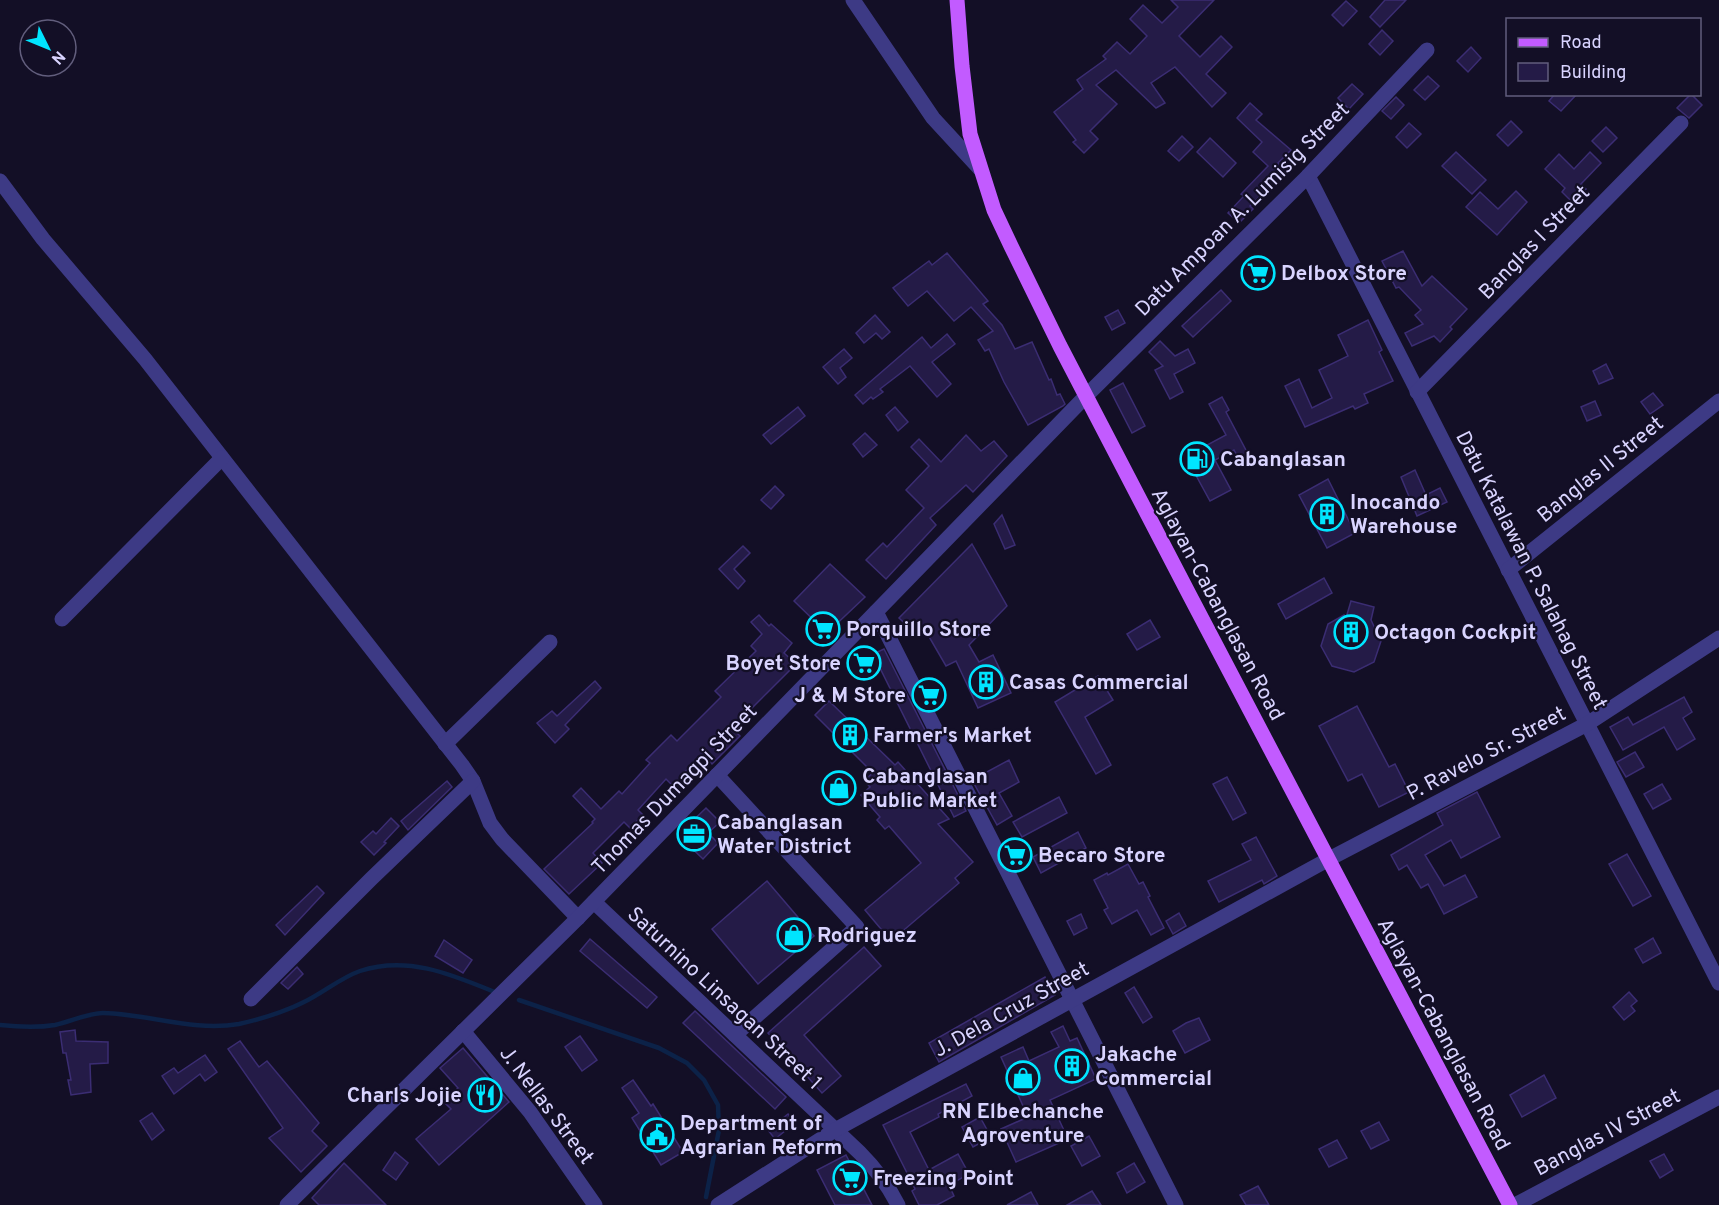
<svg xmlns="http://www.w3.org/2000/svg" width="1719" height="1205" viewBox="0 0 1719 1205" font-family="Overpass,sans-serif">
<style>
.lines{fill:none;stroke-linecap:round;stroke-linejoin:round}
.stream{stroke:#0c2248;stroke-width:4.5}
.building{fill:#241b47;stroke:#3b2d73;stroke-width:1.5}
.minor{stroke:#3d3a85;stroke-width:15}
.major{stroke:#c25bff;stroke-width:15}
.labels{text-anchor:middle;stroke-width:4.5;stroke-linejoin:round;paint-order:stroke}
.street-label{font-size:21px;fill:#d9d4ff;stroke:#130f26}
.poi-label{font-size:21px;font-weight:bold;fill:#d9d4ff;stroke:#130f26;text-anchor:start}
</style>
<rect width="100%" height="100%" fill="#130f26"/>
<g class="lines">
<g class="stream">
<polyline points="519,1000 659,1048 687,1063 704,1080 718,1105 719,1130 706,1197"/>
<path d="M0,1025C18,1027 37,1028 55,1025C70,1022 88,1013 103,1013C149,1014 193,1032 239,1024C261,1019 284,1012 304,1002C323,993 340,978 360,971C408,955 453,975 497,993"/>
</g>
</g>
<g class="building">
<polygon points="1171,0 1214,0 1179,36 1200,57 1221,36 1232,47 1206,74 1226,93 1212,107 1175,67 1151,83 1165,103 1156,108 1116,70 1096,85 1117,104 1090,131 1098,139 1084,153 1073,142 1076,140 1054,112 1083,89 1077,80 1106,59 1103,56 1117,42 1130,54 1147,36 1130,19 1143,5 1162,23 1178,7"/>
<polygon points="1385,0 1406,0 1380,27 1370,17"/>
<polygon points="1346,1 1357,11 1343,26 1332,15"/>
<polygon points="1382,30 1393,41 1380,55 1369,44"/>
<polygon points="1471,47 1481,58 1468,72 1457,61"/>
<polygon points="1428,76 1439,86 1425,100 1414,90"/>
<polygon points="1352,84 1363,94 1349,109 1338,98"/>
<polygon points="1555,94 1577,94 1561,111 1549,101"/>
<polygon points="1691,94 1702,105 1689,118 1677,108"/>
<polygon points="1396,97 1404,105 1391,119 1382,111"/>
<polygon points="1250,103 1262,114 1256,120 1291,150 1278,163 1287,172 1274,186 1272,184 1250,206 1253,209 1239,223 1228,213 1244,196 1241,194 1268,166 1253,152 1262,142 1237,118"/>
<polygon points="1511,121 1522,132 1508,146 1497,135"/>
<polygon points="1409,123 1421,134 1407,148 1396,137"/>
<polygon points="1606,127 1617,138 1603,152 1592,141"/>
<polygon points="1182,136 1193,147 1179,161 1168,151"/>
<polygon points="1210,138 1236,163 1223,177 1197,152"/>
<polygon points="1456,152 1486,180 1472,194 1442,166"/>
<polygon points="1590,152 1601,163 1581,184 1586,189 1573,203 1562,192 1565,188 1545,169 1559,154 1574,169"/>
<polygon points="1516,191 1527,202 1497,235 1466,207 1480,192 1498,209"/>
<polygon points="1403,251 1422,286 1432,276 1467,309 1450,327 1452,329 1440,342 1434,336 1412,346 1405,333 1423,324 1415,315 1421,310 1399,287 1396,288 1382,261"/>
<polygon points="947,253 988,301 983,304 1002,325 1015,349 1032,342 1049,380 1051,379 1057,395 1060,394 1065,404 1063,406 1028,425 1004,382 989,349 985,351 978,340 993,331 971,307 954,321 927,291 908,306 893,288 929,261 932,265"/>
<polygon points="1221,290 1231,301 1193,337 1182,326"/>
<polygon points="1118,310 1125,323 1112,330 1105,317"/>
<polygon points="875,315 890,332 882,339 876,333 864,343 856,333"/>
<polygon points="1368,320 1382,350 1379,352 1393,381 1364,394 1368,403 1355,409 1353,406 1305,427 1285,386 1299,379 1312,408 1332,398 1319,370 1348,356 1338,335"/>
<polygon points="947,334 955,344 932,362 951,384 937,397 910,366 880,389 883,392 873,399 871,397 863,404 855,395 922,337 931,348"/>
<polygon points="1160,341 1175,356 1188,349 1195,363 1174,374 1183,392 1170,399 1155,370 1163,366 1149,352"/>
<polygon points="844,349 852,358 840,368 846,377 838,384 823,367"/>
<polygon points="1606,364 1613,378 1599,384 1593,371"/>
<polygon points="1123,383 1145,426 1132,433 1110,390"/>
<polygon points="1653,393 1663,405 1650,414 1641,402"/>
<polygon points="1222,397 1229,410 1226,412 1249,456 1240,461 1234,450 1215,460 1231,490 1210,501 1193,470 1188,473 1181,459 1226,435 1209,404"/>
<polygon points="1595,401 1601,415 1587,421 1581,407"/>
<polygon points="798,407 805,416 771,444 763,435"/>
<polygon points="895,407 908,422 898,431 886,415"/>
<polygon points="865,433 877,445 863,457 853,444"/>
<polygon points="966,435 981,451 994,441 1007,456 973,492 966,485 930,518 936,525 886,579 866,560 883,543 887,547 924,508 906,490 929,466 911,447 919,439 941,462"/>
<polygon points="1415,470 1426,495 1440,488 1447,502 1417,516 1401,477"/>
<polygon points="1328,479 1355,533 1327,548 1299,495"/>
<polygon points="775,486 784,495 771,509 761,500"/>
<polygon points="1002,515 1015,545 1005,549 994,524"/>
<polygon points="972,544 1007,606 969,645 979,662 993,655 1011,693 978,708 956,661 946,666 924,628 917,635 899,618"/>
<polygon points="743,546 750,553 734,569 745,581 738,589 719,569"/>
<polygon points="830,564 865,597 827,633 794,601"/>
<polygon points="1324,578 1332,593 1286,619 1278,604"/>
<polygon points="1351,601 1374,607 1371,620 1381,641 1374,662 1354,672 1332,666 1321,646 1328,624 1344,615 1346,618"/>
<polygon points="759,615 769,626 771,624 792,643 784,653 796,664 732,728 740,736 712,764 703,754 684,773 690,779 678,791 666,779 638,810 643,815 630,828 624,822 593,853 602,863 569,894 544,869 593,823 592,822 595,819 573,796 581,788 601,809 619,791 622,794 650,763 646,760 671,735 677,741 721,697 715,691 756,651 751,646 762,634 751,622"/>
<polygon points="1150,620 1160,637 1137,650 1127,634"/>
<polygon points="884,649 966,811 954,817 873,654"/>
<polygon points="1098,676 1113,700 1085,717 1111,765 1096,774 1055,702"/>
<polygon points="595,681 601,688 565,725 569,729 555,743 537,723 552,711 557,716"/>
<polygon points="1684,697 1692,712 1683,718 1695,739 1677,750 1664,727 1623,750 1610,727 1628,717 1633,725"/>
<polygon points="829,701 895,765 898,762 949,819 938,824 973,862 955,878 959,883 891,941 865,910 921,863 889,826 885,829 877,820 880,817 861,795 870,787 864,780 873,773 815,715"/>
<polygon points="1357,706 1389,767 1395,764 1409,792 1379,807 1362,774 1348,781 1319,726"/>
<polygon points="1635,752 1644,767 1626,777 1617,762"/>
<polygon points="1009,760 1019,782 999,793 1012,816 997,825 972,780"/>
<polygon points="1227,777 1246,813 1233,820 1213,784"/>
<polygon points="447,781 452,787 408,830 401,821"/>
<polygon points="1662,784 1671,799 1653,809 1644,794"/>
<polygon points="1477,792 1500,837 1461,858 1451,840 1425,855 1444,886 1465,875 1477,897 1444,914 1428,884 1421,888 1407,865 1399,870 1391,855 1443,825 1437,813"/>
<polygon points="1059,797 1067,813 1022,837 1013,822"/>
<polygon points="706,808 720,822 708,833 718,843 703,859 678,835"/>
<polygon points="391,818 399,826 384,842 386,843 374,855 361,842 373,831 376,834"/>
<polygon points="1078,832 1086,848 1041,873 1033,857"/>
<polygon points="1256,837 1277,876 1264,884 1262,880 1219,902 1208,881 1251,860 1242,844"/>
<polygon points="1627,854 1651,896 1633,906 1609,864"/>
<polygon points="1128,864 1139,884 1143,882 1150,896 1148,897 1164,928 1151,935 1137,910 1112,924 1104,910 1108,908 1094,880 1107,873 1108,875"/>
<polygon points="767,881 814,936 758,984 712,929"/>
<polygon points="317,886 324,893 285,935 276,925"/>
<polygon points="1179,913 1186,926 1173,934 1166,921"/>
<polygon points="1081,914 1087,928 1074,935 1067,921"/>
<polygon points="1653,938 1661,953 1643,963 1635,949"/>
<polygon points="590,939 657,997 647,1008 580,951"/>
<polygon points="444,940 472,960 463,973 435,956"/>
<polygon points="864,947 881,966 804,1035 841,1076 822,1093 768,1033"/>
<polygon points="297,967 303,974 288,989 281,983"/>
<polygon points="1045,977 1055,995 939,1062 929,1043"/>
<polygon points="1134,987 1152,1017 1143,1023 1125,993"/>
<polygon points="1629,992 1637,1001 1631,1006 1635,1011 1624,1020 1613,1007"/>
<polygon points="695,1011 786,1097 775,1109 683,1023"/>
<polygon points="1199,1018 1210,1040 1185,1053 1173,1031 1186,1023"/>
<polygon points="1063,1026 1070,1041 1077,1038 1096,1079 1050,1100 1068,1139 1016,1162 1001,1129 1028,1117 1001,1057 1023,1047 1029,1061 1059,1047 1051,1032"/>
<polygon points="75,1030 76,1041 108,1042 108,1063 90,1064 91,1092 71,1095 68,1080 71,1080 66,1053 63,1053 60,1032"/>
<polygon points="580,1036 597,1060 582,1071 565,1047"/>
<polygon points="240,1041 259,1067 267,1061 319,1123 312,1131 327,1146 301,1172 269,1138 283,1128 228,1049"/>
<polygon points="463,1048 509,1102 439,1165 416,1139 451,1109 443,1101 458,1088 440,1068"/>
<polygon points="205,1055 217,1072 205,1081 200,1074 174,1094 162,1076 174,1068 178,1073"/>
<polygon points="1544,1075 1556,1098 1522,1117 1510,1095"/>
<polygon points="633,1080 651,1106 653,1104 683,1152 661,1165 632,1118 639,1113 622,1088"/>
<polygon points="966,1084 972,1096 938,1114 939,1117 910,1132 929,1170 958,1154 969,1174 949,1185 954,1196 937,1205 919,1205 912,1191 915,1189 883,1125"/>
<polygon points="152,1113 164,1130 152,1140 140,1121"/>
<polygon points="788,1114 795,1123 775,1139 768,1130"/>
<polygon points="980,1117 991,1137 973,1147 962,1127"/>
<polygon points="1379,1122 1389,1140 1371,1149 1361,1131"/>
<polygon points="1089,1136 1100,1156 1082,1166 1071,1146"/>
<polygon points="1337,1140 1347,1158 1329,1167 1319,1149"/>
<polygon points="395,1152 408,1163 396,1180 383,1170"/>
<polygon points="1664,1154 1673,1170 1660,1178 1650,1161"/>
<polygon points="846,1155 872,1205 835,1205 817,1170"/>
<polygon points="344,1163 386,1205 319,1205 312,1198"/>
<polygon points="1134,1163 1145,1182 1127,1193 1117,1173"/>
<polygon points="1258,1186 1269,1205 1246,1205 1240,1195"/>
<polygon points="1092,1191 1101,1205 1067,1205"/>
<polygon points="1031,1192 1038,1205 1007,1205"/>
</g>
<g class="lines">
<g class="minor">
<polyline points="853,0 933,118 980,169"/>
<polyline points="1308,176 1719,983"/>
<polyline points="0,181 43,239 145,359 462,765 473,781 490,823 502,839 578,918"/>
<polyline points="1417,392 1681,123"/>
<polyline points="1508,570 1719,401"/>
<polyline points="876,612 1176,1205"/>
<polyline points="62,619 222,458"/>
<polyline points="445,744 550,642"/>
<polyline points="717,775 857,927 735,1035"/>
<path d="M594,902L860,1153C876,1169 888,1185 898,1205"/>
<polyline points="251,999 371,879 473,781"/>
<polyline points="463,1031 530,1112 595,1205"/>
<polyline points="287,1205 578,918 1086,396 1308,176 1427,50"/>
<polyline points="718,1205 835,1130 1329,859 1587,724 1719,638"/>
<polyline points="1515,1205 1719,1097"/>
</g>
<polyline class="major" points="957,0 962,66 970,134 994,210 1011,246 1060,346 1190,596 1510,1205"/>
</g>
<defs>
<g id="supermarket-ring" transform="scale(1.725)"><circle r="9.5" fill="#130f26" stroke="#00e5ff" stroke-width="1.5"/><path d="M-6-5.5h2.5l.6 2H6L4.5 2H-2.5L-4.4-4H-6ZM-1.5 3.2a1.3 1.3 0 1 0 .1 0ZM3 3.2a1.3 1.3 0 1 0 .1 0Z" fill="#00e5ff"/></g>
<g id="fuel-ring" transform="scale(1.725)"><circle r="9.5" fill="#130f26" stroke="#00e5ff" stroke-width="1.5"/><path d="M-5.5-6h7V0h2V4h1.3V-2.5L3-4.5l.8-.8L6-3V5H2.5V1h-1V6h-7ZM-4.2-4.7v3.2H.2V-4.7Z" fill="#00e5ff"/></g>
<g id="building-ring" transform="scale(1.725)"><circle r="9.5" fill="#130f26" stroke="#00e5ff" stroke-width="1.5"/><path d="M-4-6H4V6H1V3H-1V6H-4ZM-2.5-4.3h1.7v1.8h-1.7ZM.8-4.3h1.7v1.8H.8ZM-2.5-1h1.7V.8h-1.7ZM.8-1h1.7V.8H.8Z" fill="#00e5ff"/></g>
<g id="shop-ring" transform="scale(1.725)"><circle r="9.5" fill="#130f26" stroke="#00e5ff" stroke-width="1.5"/><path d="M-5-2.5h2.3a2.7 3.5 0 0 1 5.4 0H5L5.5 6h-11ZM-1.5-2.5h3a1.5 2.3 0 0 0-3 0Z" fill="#00e5ff"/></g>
<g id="office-ring" transform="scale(1.725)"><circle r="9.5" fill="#130f26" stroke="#00e5ff" stroke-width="1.5"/><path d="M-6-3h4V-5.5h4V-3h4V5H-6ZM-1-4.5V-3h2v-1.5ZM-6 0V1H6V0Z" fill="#00e5ff"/></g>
<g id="restaurant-ring" transform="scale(1.725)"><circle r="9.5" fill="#130f26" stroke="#00e5ff" stroke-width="1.5"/><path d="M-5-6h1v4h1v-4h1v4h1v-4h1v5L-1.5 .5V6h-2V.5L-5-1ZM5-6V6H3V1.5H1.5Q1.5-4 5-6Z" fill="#00e5ff"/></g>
<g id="civic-ring" transform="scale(1.725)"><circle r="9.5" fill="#130f26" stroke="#00e5ff" stroke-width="1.5"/><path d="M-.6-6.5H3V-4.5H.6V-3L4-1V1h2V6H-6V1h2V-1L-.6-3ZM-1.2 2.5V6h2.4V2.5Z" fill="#00e5ff"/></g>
</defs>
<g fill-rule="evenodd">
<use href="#supermarket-ring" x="1258" y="273"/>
<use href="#fuel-ring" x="1197" y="459"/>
<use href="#building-ring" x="1327" y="514"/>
<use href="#supermarket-ring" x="823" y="629"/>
<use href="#building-ring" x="1351" y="632"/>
<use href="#supermarket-ring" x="864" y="663"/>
<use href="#building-ring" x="986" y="682"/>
<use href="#supermarket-ring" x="929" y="695"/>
<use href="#building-ring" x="850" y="735"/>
<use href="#shop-ring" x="839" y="788"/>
<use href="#office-ring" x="694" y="834"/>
<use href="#supermarket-ring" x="1015" y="855"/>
<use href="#shop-ring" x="794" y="935"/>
<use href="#building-ring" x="1072" y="1066"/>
<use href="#shop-ring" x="1023" y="1078"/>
<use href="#restaurant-ring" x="485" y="1095"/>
<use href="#civic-ring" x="657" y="1135"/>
<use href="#supermarket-ring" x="850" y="1178"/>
</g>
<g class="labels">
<g class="street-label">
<text transform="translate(1242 209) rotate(-45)" y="7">Datu Ampoan A. Lumisig Street</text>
<text transform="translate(1534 242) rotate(-46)" y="7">Banglas I Street</text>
<text transform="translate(1600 469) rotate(-39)" y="7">Banglas II Street</text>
<text transform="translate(1532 570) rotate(63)" y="7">Datu Katalawan P. Salahag Street</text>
<text transform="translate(1218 604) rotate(62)" y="7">Aglayan-Cabanglasan Road</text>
<text transform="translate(1486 753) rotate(-28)" y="7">P. Ravelo Sr. Street</text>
<text transform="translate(674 789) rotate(-46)" y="7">Thomas Dumagpi Street</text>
<text transform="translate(725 998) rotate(43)" y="7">Saturnino Linsagan Street 1</text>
<text transform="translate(1011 1009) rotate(-29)" y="7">J. Dela Cruz Street</text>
<text transform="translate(1444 1034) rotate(62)" y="7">Aglayan-Cabanglasan Road</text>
<text transform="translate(547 1105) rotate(53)" y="7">J. Nellas Street</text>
<text transform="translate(1607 1132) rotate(-28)" y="7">Banglas IV Street</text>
</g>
<g class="poi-label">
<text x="1281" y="280">Delbox Store</text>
<text x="1220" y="466">Cabanglasan</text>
<text x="1350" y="509">Inocando<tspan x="1350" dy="24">Warehouse</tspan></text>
<text x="846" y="636">Porquillo Store</text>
<text x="1374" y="639">Octagon Cockpit</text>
<text x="841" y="670" text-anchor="end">Boyet Store</text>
<text x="1009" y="689">Casas Commercial</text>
<text x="906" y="702" text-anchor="end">J &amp; M Store</text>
<text x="873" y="742">Farmer's Market</text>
<text x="862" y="783">Cabanglasan<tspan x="862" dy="24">Public Market</tspan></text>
<text x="717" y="829">Cabanglasan<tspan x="717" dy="24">Water District</tspan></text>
<text x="1038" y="862">Becaro Store</text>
<text x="817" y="942">Rodriguez</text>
<text x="1095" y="1061">Jakache<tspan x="1095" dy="24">Commercial</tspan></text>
<text x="462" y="1102" text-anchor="end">Charls Jojie</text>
<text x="1023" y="1118" text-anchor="middle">RN Elbechanche<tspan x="1023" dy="24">Agroventure</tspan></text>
<text x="680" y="1130">Department of<tspan x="680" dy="24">Agrarian Reform</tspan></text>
<text x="873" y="1185">Freezing Point</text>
</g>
</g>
<rect x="1506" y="18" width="195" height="78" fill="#130f26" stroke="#625e7d" stroke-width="1.5"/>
<rect x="1518" y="38" width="30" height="9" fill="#c25bff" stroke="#625e7d" stroke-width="1.5"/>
<text x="1560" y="48" font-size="18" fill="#d9d4ff">Road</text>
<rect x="1518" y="63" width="30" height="18" fill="#241b47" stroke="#625e7d" stroke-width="1.5"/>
<text x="1560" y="78" font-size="18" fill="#d9d4ff">Building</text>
<g transform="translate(48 48) rotate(133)"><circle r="28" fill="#130f26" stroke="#625e7d" stroke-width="1.5"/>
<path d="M0-4.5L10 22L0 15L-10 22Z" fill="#00e5ff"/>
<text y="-9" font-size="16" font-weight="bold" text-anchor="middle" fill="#d9d4ff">N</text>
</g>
</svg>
